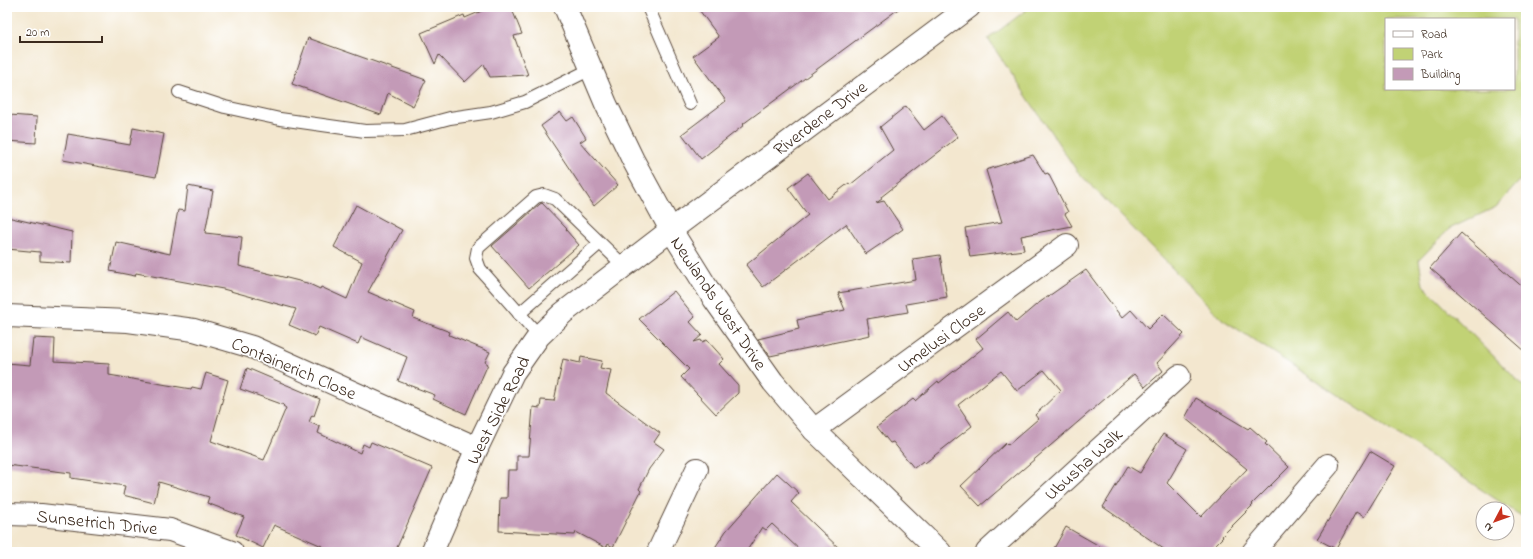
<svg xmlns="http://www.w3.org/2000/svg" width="1533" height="559" viewBox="0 0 1533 559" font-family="'Indie Flower',sans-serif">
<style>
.green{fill:#c1d275;stroke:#7e7e4a;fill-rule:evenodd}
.building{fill:#c39ab7}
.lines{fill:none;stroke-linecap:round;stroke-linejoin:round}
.lane-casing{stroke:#574639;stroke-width:14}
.street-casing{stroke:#574639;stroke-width:24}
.lane{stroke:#fff;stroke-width:12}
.street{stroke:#fff;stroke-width:22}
.labels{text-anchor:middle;stroke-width:3;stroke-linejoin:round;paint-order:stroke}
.street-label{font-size:18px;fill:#3b2a1e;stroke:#fff}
</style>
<rect width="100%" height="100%" fill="#fff"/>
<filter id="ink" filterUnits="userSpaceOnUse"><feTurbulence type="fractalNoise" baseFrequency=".025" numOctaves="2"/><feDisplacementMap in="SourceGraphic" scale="8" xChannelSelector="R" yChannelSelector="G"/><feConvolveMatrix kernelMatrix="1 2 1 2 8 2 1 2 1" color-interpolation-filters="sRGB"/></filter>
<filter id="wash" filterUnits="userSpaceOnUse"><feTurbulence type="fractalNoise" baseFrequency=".012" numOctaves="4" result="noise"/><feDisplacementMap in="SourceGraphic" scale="16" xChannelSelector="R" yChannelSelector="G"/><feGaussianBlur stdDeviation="0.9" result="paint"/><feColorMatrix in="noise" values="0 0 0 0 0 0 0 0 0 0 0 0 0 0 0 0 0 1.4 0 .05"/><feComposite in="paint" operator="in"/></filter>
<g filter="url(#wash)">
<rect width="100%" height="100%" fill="#f3e7cf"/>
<path class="green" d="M1030,7H1526V174L1496,207L1449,229L1419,260L1423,285L1526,389V519L1222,319L1077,171L988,39ZM1386,19H1514V89H1386Z"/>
<g id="blocks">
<g class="building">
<polygon points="491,7 511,7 522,34 514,36 528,75 490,77 484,64 465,82 439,55 435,64 421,33 464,15 465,18"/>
<polygon points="697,7 901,7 743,124 744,125 701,159 682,134 726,101 693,56 719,37"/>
<polygon points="308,38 426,80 413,106 388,93 381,115 292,84"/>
<polygon points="906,106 924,130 942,116 958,137 881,197 882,199 876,203 884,201 903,229 866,254 846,224 763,287 746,265 808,215 788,188 808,173 828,199 849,183 850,185 893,150 880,127"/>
<polygon points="560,112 567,121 573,117 586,138 580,142 618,185 594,206 541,126"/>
<polygon points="9,115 37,117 36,143 7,141"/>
<polygon points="133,128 164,134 156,177 63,160 68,134 130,145"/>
<polygon points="1033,155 1045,174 1048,173 1068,212 1065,214 1072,226 1021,236 1024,250 970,257 965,228 1002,222 986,170"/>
<polygon points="188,186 213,191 205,233 242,237 239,266 307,283 320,289 321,287 347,299 362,262 334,247 356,205 402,230 368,292 415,312 413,318 450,332 449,335 490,352 485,362 488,364 466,414 433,399 435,395 398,381 407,357 361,337 358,344 319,327 315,336 289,325 296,309 223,289 136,273 135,276 110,271 116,242 170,254 178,210 185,211"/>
<polygon points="542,203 567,229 566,230 579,245 529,288 492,246 540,204"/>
<polygon points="7,217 72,232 71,263 40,261 40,252 7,249"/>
<polygon points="1461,233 1526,290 1526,352 1430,268"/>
<polygon points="940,255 947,297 906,304 908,312 867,319 870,335 770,356 758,339 799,329 797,320 845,310 838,293 916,280 913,259"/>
<polygon points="1086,270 1122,318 1131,310 1148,329 1163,314 1184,334 1157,363 1163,371 1145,387 1134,374 980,506 961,486 1006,443 1008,445 1038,419 1035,415 1061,390 1044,370 1017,391 1001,371 958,405 972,426 925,463 923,461 914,468 893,442 890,443 877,427 913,399 915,401 938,381 939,383 983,348 976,339 1008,312 1016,322 1036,305"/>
<polygon points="674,291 695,317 690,322 702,335 694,342 701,340 702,342 707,340 724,359 719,364 738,385 738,393 716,414 681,377 689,369 639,319"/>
<polygon points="33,338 55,339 54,361 109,364 109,375 191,389 192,387 201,389 206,373 228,380 211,441 264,460 286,408 283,406 284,405 240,389 247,368 320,399 314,416 312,415 309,422 320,427 318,433 360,453 363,444 369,447 371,442 432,468 395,552 320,552 322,546 274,525 263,548 236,535 244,517 207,503 209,497 159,482 154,503 123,495 125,486 71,478 71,473 7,465 7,363 30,365"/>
<polygon points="581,357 602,361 600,368 611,370 606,393 660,433 654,442 664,449 649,469 639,489 641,491 613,547 608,544 606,548 576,532 575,535 499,531 500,498 507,498 508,470 517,470 517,456 529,456 533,407 540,408 541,400 554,401 563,359 580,363"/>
<polygon points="1196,398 1248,429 1250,427 1267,442 1265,444 1289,467 1252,504 1253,505 1222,536 1223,537 1208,552 1168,552 1103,507 1128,466 1140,473 1163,434 1187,449 1167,483 1201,517 1247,469 1185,418"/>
<polygon points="1370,451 1395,466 1364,517 1356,512 1336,549 1317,539"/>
<polygon points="777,473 799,493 791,502 843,552 802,552 772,524 766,530 762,527 746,552 712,552 726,531"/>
<polygon points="1066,527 1110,552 1052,552"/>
</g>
</g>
</g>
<g filter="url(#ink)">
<use href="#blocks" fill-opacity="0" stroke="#574639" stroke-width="1"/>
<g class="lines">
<g class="lane-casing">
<g id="lane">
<polyline points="648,7 690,104"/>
<polyline points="179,92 225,107 280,119 365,131 405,130 450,118 491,112 525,102 591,69"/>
<polyline points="519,314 600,243"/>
<polyline points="539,336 480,269 476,258 478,248 536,197 544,195 555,199 624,266"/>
</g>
</g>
<g class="street-casing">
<g id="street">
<polyline points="565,7 606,104 633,160 671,230 714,299 773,382 814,430 940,552"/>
<polyline points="7,316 128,321 194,330 252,347 477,448"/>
<polyline points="814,430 1067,245"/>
<polyline points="7,514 41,515 170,530 232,552"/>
<polyline points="432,552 477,448 513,373 539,336 563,313 671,230 969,7"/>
<polyline points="658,552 697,469"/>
<polyline points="987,552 1179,376"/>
<polyline points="1253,552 1328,465"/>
</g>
</g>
<use href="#lane" class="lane"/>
<use href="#street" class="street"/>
</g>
</g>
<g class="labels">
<g class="street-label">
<text transform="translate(820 118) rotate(-37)" y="6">Riverdene Drive</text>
<text transform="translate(719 303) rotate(56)" y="6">Newlands West Drive</text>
<text transform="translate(941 338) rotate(-36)" y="6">Umelusi Close</text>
<text transform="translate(294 368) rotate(23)" y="6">Containerich Close</text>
<text transform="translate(498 410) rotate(-63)" y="6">West Side Road</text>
<text transform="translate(1083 464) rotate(-42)" y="6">Ubusha Walk</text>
<text transform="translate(97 522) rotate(6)" y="6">Sunsetrich Drive</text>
</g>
</g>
<rect width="1533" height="559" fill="none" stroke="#fff" stroke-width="24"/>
<rect x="1385" y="18" width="130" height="72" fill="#ffffff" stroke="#b1aaa5"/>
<rect x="1393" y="31" width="20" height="6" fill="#ffffff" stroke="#b1aaa5"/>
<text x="1421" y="38" font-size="12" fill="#3b2a1e">Road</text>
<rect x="1393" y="48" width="20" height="12" fill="#c1d275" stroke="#b1aaa5"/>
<text x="1421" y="58" font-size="12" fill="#3b2a1e">Park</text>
<rect x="1393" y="68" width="20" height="12" fill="#c39ab7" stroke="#b1aaa5"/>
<text x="1421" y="78" font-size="12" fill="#3b2a1e">Building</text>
<g transform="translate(1495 521) rotate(229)"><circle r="19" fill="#ffffff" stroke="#b1aaa5"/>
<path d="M0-3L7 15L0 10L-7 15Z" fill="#c8321e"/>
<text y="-6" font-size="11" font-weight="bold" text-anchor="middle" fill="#3b2a1e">N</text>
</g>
<path d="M20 36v6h82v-6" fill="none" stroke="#3b2a1e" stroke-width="2"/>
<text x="26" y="36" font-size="12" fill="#3b2a1e" stroke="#ffffff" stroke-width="3" paint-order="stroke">20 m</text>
</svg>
